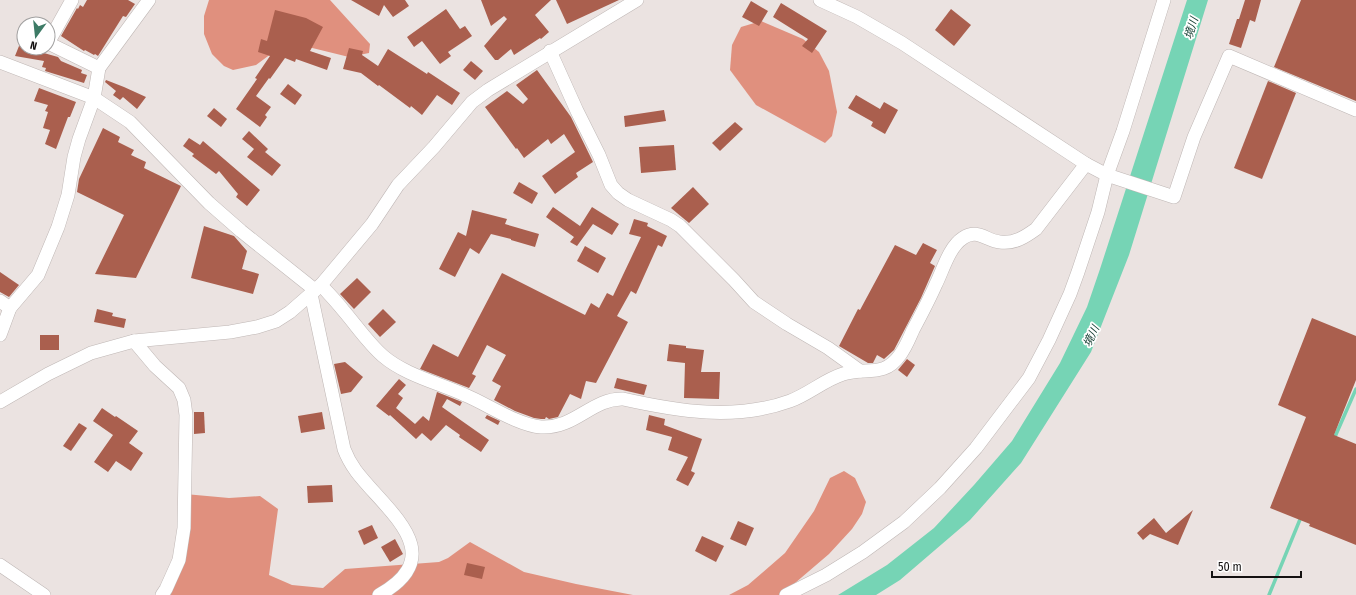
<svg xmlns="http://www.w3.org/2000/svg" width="1356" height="595" viewBox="0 0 1356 595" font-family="'Fira Sans Condensed','Noto Sans JP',sans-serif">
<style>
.forest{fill:#e0907e}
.water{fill:#76d4b5}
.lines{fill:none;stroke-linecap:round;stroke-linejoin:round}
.stream{stroke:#76d4b5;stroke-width:3.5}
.building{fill:#aa5f4e}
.minor-casing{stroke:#bfb7b5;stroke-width:14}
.minor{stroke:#fff;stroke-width:13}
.labels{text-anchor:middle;stroke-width:3.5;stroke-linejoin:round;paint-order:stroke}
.water-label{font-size:11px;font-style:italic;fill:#113b2f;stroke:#fff}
</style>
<rect width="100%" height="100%" fill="#ebe3e1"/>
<g class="forest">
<polygon points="209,0 330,0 370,44 369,53 349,57 292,43 279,48 256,65 233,70 224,66 212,54 204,34 204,16"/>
<polygon points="761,21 803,39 819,52 829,71 837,112 832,136 825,143 756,105 730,70 732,45 741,27"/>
<polygon points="844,471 855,478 866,502 862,514 852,529 829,554 781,595 729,595 748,585 785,553 814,511 830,478"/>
<polygon points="185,494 229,498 260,496 278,509 269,575 292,585 323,588 345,569 439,562 448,558 470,542 524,572 576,584 633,595 171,595 166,589 179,560"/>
</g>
<polygon class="water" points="1187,0 1208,0 1129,255 1091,352 1021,463 970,520 900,580 876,595 838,595 887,565 934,528 974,485 1012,441 1060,363 1087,307 1100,269"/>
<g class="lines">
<g class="stream">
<polyline points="1334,439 1356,389"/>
<polyline points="1269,595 1301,517"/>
</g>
</g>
<g class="building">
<polygon points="87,0 128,0 135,4 126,17 123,16 98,56 95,54 94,55 85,50 84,51 61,36 77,8 78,9 80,5 83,7"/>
<polygon points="351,0 405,0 409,6 393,17 384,5 379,16"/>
<polygon points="481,0 551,0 535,15 549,32 541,39 540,38 514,55 511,49 498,60 495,60 484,46 507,19 504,16 491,26"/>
<polygon points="556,0 619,0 567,24"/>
<polygon points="1245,0 1261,0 1255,22 1250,20 1241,48 1229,44 1237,19 1239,19"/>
<polygon points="1301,0 1356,0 1356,101 1274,67"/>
<polygon points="751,1 768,11 759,26 742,17"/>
<polygon points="781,3 827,31 812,53 802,46 808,39 773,17"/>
<polygon points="446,9 460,29 465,26 472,36 448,52 451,56 440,64 422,41 414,47 407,37"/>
<polygon points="951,9 971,25 954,46 935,30"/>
<polygon points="275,10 306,18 323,27 310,51 331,58 327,70 296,59 295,62 285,58 270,79 269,78 256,96 271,107 265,115 267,117 260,127 236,109 257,79 255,78 270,56 258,52 261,39 267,41"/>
<polygon points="19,46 58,57 61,61 82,70 81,73 87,75 84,83 45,71 46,68 42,67 44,61 15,56"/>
<polygon points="349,48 363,51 362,55 378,66 388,49 427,74 428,72 460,93 452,105 437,95 422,115 411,106 410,108 379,85 378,86 361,73 343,69"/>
<polygon points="471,61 483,71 475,80 463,70"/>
<polygon points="537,70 571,117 593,162 576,173 578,177 555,194 542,176 575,152 564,134 551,144 548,139 524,158 517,148 516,149 485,107 507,91 523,104 528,99 516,85"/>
<polygon points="106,80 124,87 146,97 137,109 123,97 120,100 113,95 116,91 105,82"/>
<polygon points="1268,81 1296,93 1262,179 1234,168"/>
<polygon points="288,84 302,95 295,105 280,94"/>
<polygon points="39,88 76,102 70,117 68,117 56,149 45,144 50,130 43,128 48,112 45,111 48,105 34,101"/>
<polygon points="856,95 880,109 884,102 898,110 885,134 871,126 873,122 848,108"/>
<polygon points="214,108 227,119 221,127 207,116"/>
<polygon points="664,110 666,121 625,127 624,116"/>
<polygon points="735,122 743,129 720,151 712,143"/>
<polygon points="103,128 120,137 118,142 134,150 131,155 146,162 144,168 181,186 136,278 95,274 124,215 77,192 79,179"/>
<polygon points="249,131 268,149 265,152 281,165 272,176 247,157 254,149 242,139"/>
<polygon points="189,138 200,145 203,141 260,190 247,206 236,197 238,194 219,171 216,174 192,156 194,154 183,146"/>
<polygon points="674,145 676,170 641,173 639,147"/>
<polygon points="519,182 538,193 532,204 513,193"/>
<polygon points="693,187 709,204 689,223 671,208"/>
<polygon points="553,207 580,226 592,207 619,224 612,235 593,224 577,246 570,242 574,237 546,217"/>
<polygon points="472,210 507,219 505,224 539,234 535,247 511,240 511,239 491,234 479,254 470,248 455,277 439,269 458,232 466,236"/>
<polygon points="634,219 648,223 647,226 667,236 662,247 658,245 636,294 631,291 617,316 628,322 596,383 586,381 581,399 570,394 558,417 549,419 546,417 545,419 541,419 534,418 515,411 494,400 501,386 492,381 506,355 487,345 472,374 476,376 469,388 420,369 433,344 458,357 502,273 585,315 591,303 599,308 607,293 613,296 641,237 629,234"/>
<polygon points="204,226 234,236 247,251 242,269 259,274 253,294 191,278"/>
<polygon points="923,243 937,250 930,263 935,266 921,298 894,350 884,359 877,355 873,363 868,363 839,346 858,309 860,310 895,245 916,255"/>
<polygon points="585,246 606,258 598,273 577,261"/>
<polygon points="0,272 19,285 9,297 0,292"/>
<polygon points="357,278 371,292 354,309 340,294"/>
<polygon points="97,309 113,313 112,316 126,319 124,328 94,322"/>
<polygon points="383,309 396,322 380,337 368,324"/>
<polygon points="1312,318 1356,336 1356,380 1334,435 1356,444 1356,545 1309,526 1310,524 1270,508 1306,417 1278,405"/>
<rect x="40" y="335" width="19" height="15"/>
<polygon points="669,344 686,346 686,348 704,350 701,372 720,372 719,399 684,398 685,363 667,361"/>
<polygon points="907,359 915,365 907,377 898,370"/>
<polygon points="345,362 363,377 351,392 341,394 334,364"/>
<polygon points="617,378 647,385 644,395 614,388"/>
<polygon points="399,379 406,385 398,394 403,398 396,408 415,424 423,416 429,421 437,392 462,402 460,406 447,399 442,407 489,440 481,452 459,437 460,435 446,425 431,441 422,433 416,439 390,415 389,416 376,406"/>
<polygon points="102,408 115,417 116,416 138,431 129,443 143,453 131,471 116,461 108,472 94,462 113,435 93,421"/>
<polygon points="194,412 204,412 205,433 194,434"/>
<polygon points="322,412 325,429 301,433 298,416"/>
<polygon points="487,415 500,421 498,425 485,418"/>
<polygon points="649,415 665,419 664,425 702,439 691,471 695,473 688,486 676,480 688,457 668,450 672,437 646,430"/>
<polygon points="79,423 87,428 71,451 63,446"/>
<polygon points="332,485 333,502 308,503 307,486"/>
<polygon points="1193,510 1178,545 1150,534 1143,540 1137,533 1154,518 1166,533"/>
<polygon points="738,521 754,528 746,546 730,539"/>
<polygon points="372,525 378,538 364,545 358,531"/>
<polygon points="702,536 724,546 716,562 695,551"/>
<polygon points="395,539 403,554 390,562 381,547"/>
<polygon points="467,563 485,567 482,579 464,575"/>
</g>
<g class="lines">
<g class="minor-casing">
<g id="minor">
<polyline points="72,0 48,43 99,68"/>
<polyline points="820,0 857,17 902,43 1086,164 1107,175 1174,197 1194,137 1229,56 1356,110"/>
<polyline points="550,51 577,111 599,155 611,185 618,193 628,200 671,220 680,226 734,280 754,302 787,324 828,348 860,371"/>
<polyline points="0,62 94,98 130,122 209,203 241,231 315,290"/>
<path d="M321,285C328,293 336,301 343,310C356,325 368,343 383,356C405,375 439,383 465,395C487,404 517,425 541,427C575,429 592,398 623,399C677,411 735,421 790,401C809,394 824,380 843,374C866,367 884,378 900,355C906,347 909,339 913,330C921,315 929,300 936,284C943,270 949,247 963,238C977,228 987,241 1000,242C1014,244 1025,237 1036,229L1086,164"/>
<path d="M311,294L344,449C347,457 351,464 356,471C386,511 452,554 379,595"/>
<polyline points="0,301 10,308"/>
<polyline points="0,335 10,308 38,275 58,227 68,195 74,157 79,139 94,98 99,68 149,0"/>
<polyline points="134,341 155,366 179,388 184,400 186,415 184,528 179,560 166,589 162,595"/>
<polyline points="0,402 48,374 91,353 134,341 230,332 257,327 276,321 290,312 321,285 372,224 398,185 434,147 472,102 488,90 637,0"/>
<polyline points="0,565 44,595"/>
<polyline points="786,595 826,575 863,552 904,522 940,488 976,448 1029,378 1049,340 1070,294 1078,272 1098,212 1107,175 1123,131 1164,0"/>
</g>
</g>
<use href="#minor" class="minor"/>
</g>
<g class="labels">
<g class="water-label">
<text transform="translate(1191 28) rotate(-73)" y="4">境川</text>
<text transform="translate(1091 336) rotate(-64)" y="4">境川</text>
</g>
</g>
<g transform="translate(36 36) rotate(195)"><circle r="19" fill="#ffffff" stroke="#a1a0a0"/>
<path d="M0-3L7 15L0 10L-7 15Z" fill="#3d7b66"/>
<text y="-6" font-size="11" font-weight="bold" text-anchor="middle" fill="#141111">N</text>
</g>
<path d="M1212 571v6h89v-6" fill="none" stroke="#141111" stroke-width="2"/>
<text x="1218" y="571" font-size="12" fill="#141111" stroke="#ffffff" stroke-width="3" paint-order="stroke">50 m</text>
</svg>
